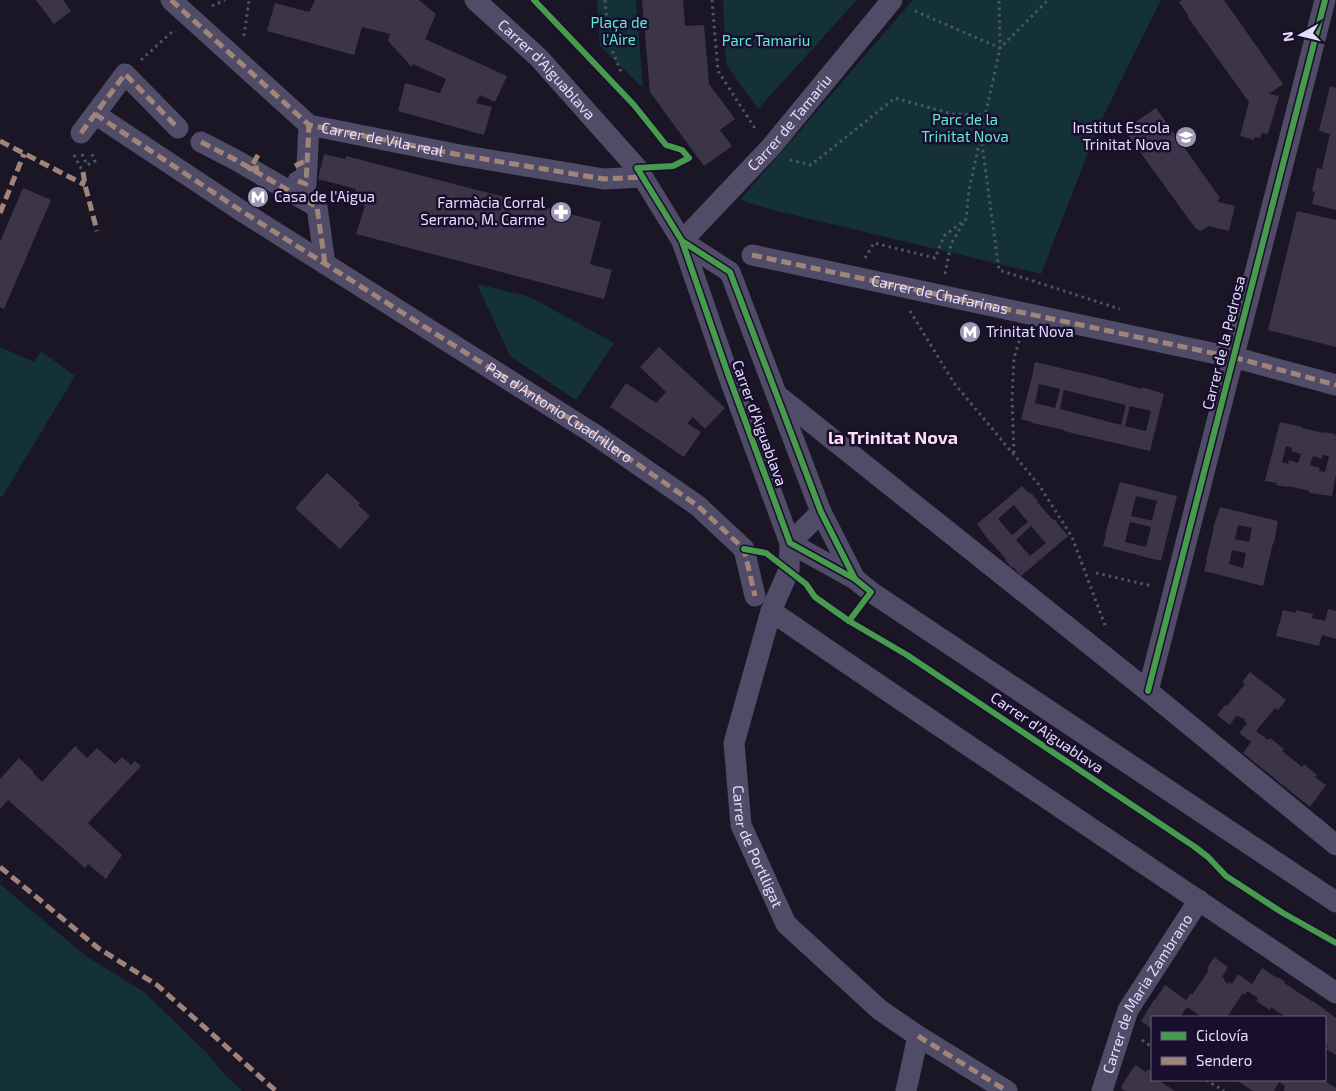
<svg xmlns="http://www.w3.org/2000/svg" width="1336" height="1091" viewBox="0 0 1336 1091" font-family="'Exo 2',sans-serif">
<style>
.green{fill:#133136}
.building{fill:#3b3547;fill-rule:evenodd}
.lines{fill:none;stroke-linecap:round;stroke-linejoin:round}
.path{stroke:#4a5769;stroke-width:3;stroke-dasharray:2.5 4;stroke-linecap:butt}
.street{stroke:#504b67;stroke-width:21}
.quiet{stroke:#a18479;stroke-width:5;stroke-dasharray:10 5;stroke-linecap:butt}
.cycleway-casing{stroke:#180f2d;stroke-width:9}
.cycleway{stroke:#469c4c;stroke-width:6}
.labels{text-anchor:middle;stroke-width:5;stroke-linejoin:round;paint-order:stroke}
.park-label{font-size:15px;fill:#5dead8;stroke:#180f2d}
.street-label{font-size:15px;fill:#e4dcff;stroke:#180f2d}
.poi-label{font-size:15px;fill:#e4dcff;stroke:#180f2d;text-anchor:end}
.quarter-label{font-size:18px;font-weight:bold;fill:#ffdeef;stroke:#180f2d}
</style>
<rect width="100%" height="100%" fill="#1b1626"/>
<g class="green">
<polygon points="597,0 636,0 643,88 600,46"/>
<polygon points="723,0 855,0 856,1 758,109 726,64"/>
<polygon points="913,0 1161,0 1098,127 1041,274 777,211 740,200"/>
<polygon points="477,284 530,297 614,343 576,400 510,356"/>
<polygon points="0,347 34,362 41,351 75,376 2,497 0,496"/>
<polygon points="0,884 86,956 144,992 207,1053 225,1075 242,1091 0,1091"/>
</g>
<g class="building">
<polygon points="36,0 63,0 71,11 54,24"/>
<polygon points="315,0 419,0 436,14 425,39 507,76 495,102 480,95 476,103 492,107 484,135 398,111 405,83 440,93 446,79 413,64 412,67 388,41 390,34 362,27 354,55 267,31 275,3 309,12"/>
<polygon points="642,0 683,0 685,26 704,25 709,84 735,119 720,130 732,146 704,166 650,92"/>
<polygon points="1182,0 1224,0 1283,84 1269,94 1279,96 1268,134 1262,133 1260,138 1255,137 1254,140 1240,136 1249,102 1187,16 1188,15 1179,2"/>
<polygon points="1330,86 1336,88 1336,210 1312,204 1315,192 1312,191 1317,168 1322,169 1330,134 1319,131"/>
<polygon points="1156,108 1220,198 1217,201 1219,202 1235,206 1229,231 1209,226 1201,231 1196,229 1124,130"/>
<polygon points="324,154 345,159 346,156 601,222 590,264 612,270 604,299 356,234 365,206 353,202 356,189 318,179"/>
<polygon points="23,188 51,200 4,309 0,307 0,242"/>
<polygon points="1297,211 1336,220 1336,347 1268,330"/>
<polygon points="659,347 725,408 705,429 693,417 687,423 701,432 684,457 610,407 626,383 656,403 666,392 640,367"/>
<path d="M1035,362L1099,377L1142,389V387L1164,394L1150,451L1085,436L1064,431V430L1032,423V422L1021,419L1032,377ZM1039,384L1060,389L1055,408L1035,403ZM1064,390L1126,405L1121,425L1060,409ZM1130,406L1151,411L1146,431L1125,426Z"/>
<path d="M1280,422L1302,427V428L1323,433L1324,432L1335,434V435L1336,436V475L1332,496L1309,493V491L1288,486L1287,487L1276,485L1277,483L1265,481ZM1286,446L1292,448L1291,451L1301,454L1298,463L1289,460L1288,464L1282,462ZM1323,455L1329,456L1325,472L1319,471L1320,468L1310,465L1313,456L1322,459Z"/>
<polygon points="327,473 360,503 358,505 370,516 340,549 295,508"/>
<path d="M1120,482L1177,496L1161,561L1103,546L1106,535H1105ZM1136,496L1157,501L1152,520H1149L1131,516ZM1130,522L1151,527L1146,547L1125,542Z"/>
<path d="M1022,486L1030,494L1031,493L1038,501L1037,502L1053,520L1054,519L1068,536L1021,576L1013,567L1012,568L1005,560L1006,559L991,542H990L977,524ZM1014,505L1028,522L1012,535L998,519ZM1031,526L1046,543L1030,556L1016,540Z"/>
<path d="M1220,507L1278,521L1274,543H1273L1263,586L1204,571L1207,560H1206L1214,528H1213ZM1238,525L1252,528L1249,542L1235,539ZM1232,550L1246,553L1243,568L1229,564Z"/>
<polygon points="1328,609 1336,611 1336,639 1322,635 1319,646 1276,636 1283,610 1296,613 1296,610 1313,614 1312,618 1325,621"/>
<polygon points="1250,672 1286,700 1278,710 1275,708 1256,731 1268,740 1270,738 1284,749 1282,751 1302,767 1304,764 1317,775 1315,777 1326,785 1310,807 1243,753 1251,742 1239,733 1247,723 1244,721 1245,719 1236,716 1230,725 1217,715 1225,705 1227,706 1245,684 1242,682"/>
<polygon points="75,746 87,758 97,748 115,764 122,757 131,765 135,761 141,766 88,823 122,855 106,879 88,864 85,868 8,800 0,809 0,779 19,758 33,771 33,773 42,782"/>
<polygon points="1214,957 1228,967 1222,977 1225,979 1224,980 1228,984 1229,982 1232,984 1238,974 1252,984 1262,968 1277,978 1278,977 1285,982 1284,983 1313,1002 1313,1001 1336,1018 1336,1055 1326,1049 1328,1046 1325,1043 1325,1017 1286,1017 1271,1007 1270,1010 1256,1001 1258,998 1247,991 1245,995 1243,993 1227,1017 1202,1017 1187,1007 1180,1017 1152,1017 1152,1029 1141,1021 1154,1000 1155,1000 1165,985 1186,1000 1191,993 1192,995 1209,970 1207,969"/>
<polygon points="1135,1065 1146,1072 1148,1069 1152,1072 1152,1080 1162,1080 1161,1082 1175,1091 1125,1091 1121,1088 1122,1085"/>
<polygon points="1236,1080 1323,1080 1336,1088 1336,1091 1285,1091 1283,1090 1285,1086 1279,1082 1274,1091 1253,1091"/>
</g>
<g class="lines">
<g class="path">
<polyline points="605,0 609,43 622,74"/>
<polyline points="712,0 718,71 756,130"/>
<polyline points="212,6 225,0"/>
<polyline points="915,11 1000,48 1048,0"/>
<polyline points="244,36 249,0"/>
<polyline points="141,60 173,31"/>
<polyline points="981,137 999,270 1120,309"/>
<polyline points="82,154 87,165 95,161 91,152"/>
<polyline points="74,155 83,172"/>
<polyline points="790,160 811,165 895,98 952,114 985,115"/>
<polyline points="668,167 673,166 689,158"/>
<polyline points="865,258 874,243 935,258 944,236 966,219 969,190 1000,48 999,0"/>
<polyline points="945,274 951,244 964,222"/>
<polyline points="910,311 954,383 1039,485 1072,537 1106,628"/>
<polyline points="1014,453 1012,399 1014,358 1021,335"/>
<polyline points="1096,573 1152,586"/>
<polyline points="1142,1040 1152,1047"/>
<polyline points="1206,1080 1224,1091"/>
</g>
<g class="street">
<polyline points="171,0 309,125 460,155 604,179 641,177"/>
<path id="s1" d="M475,0L539,58L637,168L682,241L729,377L790,543L855,579L871,592L1336,902"/>
<polyline points="95,114 240,210 591,432 698,506 744,549 755,596"/>
<polyline points="81,133 125,74 178,128"/>
<polyline points="201,142 234,159 317,207 325,264"/>
<polyline points="298,181 306,184 309,125"/>
<polyline points="682,241 730,272 821,512 855,579"/>
<path id="s2" d="M682,241L771,147L892,0"/>
<polyline points="752,255 1217,354"/>
<polyline points="1233,357 1336,385"/>
<polyline points="777,395 1148,691 1336,845"/>
<path id="s3" d="M821,512L790,543L789,570L771,611L734,743L741,825L786,924L880,1010L918,1036L1007,1091"/>
<path d="M771,611C958,740 1148,866 1336,993"/>
<polyline points="1148,691 1325,0"/>
<polyline points="906,1091 918,1036"/>
<path id="s4" d="M1102,1091L1128,1010L1199,900"/>
</g>
<g class="quiet">
<path id="s5" d="M171,0L309,125L460,155L604,179L641,177"/>
<path id="s6" d="M95,114L240,210L591,432L698,506L744,549L755,596"/>
<polyline points="81,133 125,74 178,128"/>
<polyline points="0,141 85,185"/>
<polyline points="201,142 234,159 317,207 325,264"/>
<polyline points="258,155 250,169 262,167"/>
<polyline points="295,166 307,160"/>
<polyline points="83,172 85,185 97,231"/>
<polyline points="298,181 306,184 309,125"/>
<polyline points="0,213 24,154"/>
<path id="s7" d="M752,255L1217,354"/>
<polyline points="1233,357 1336,385"/>
<polyline points="0,867 98,948 157,985 276,1091"/>
<polyline points="918,1036 1007,1091"/>
</g>
<g class="cycleway-casing">
<g id="cycleway">
<polyline points="534,0 634,105 666,145 682,150 689,158 673,166 637,168 682,241 729,377 790,543 855,579 871,592 849,621"/>
<polyline points="682,241 730,272 821,512 855,579"/>
<polyline points="744,549 766,553 806,584 815,597 849,621 907,655 1195,847 1208,857 1226,876 1283,913 1336,943"/>
<polyline points="1148,691 1325,0"/>
</g>
</g>
<use href="#cycleway" class="cycleway"/>
</g>
<defs>
<g id="school-disc" transform="scale(1.125)"><circle r="9.5" fill="#9e97b3" stroke="#180f2d"/><path d="M0-5L7-2L0 1L-7-2ZM-4 1L0 2.5L4 1V4Q0 6-4 4Z" fill="#fff"/></g>
<g id="metro-disc" transform="scale(1.125)"><circle r="9.5" fill="#9e97b3" stroke="#180f2d"/><path d="M-5.5 5V-5H-3L0 0L3-5H5.5V5H3V-.5L0 4L-3-.5V5Z" fill="#fff"/></g>
<g id="pharmacy-disc" transform="scale(1.125)"><circle r="9.5" fill="#9e97b3" stroke="#180f2d"/><path d="M-2-6h4v4h4v4h-4v4h-4v-4h-4v-4h4Z" fill="#fff"/></g>
</defs>
<g fill-rule="evenodd">
<use href="#school-disc" x="1186" y="137"/>
<use href="#metro-disc" x="258" y="197"/>
<use href="#pharmacy-disc" x="561" y="212"/>
<use href="#metro-disc" x="970" y="332"/>
</g>
<g class="labels">
<g class="park-label">
<text x="619" y="28">Plaça de<tspan x="619" dy="17">l'Aire</tspan></text>
<text x="766" y="46">Parc Tamariu</text>
<text x="965" y="125">Parc de la<tspan x="965" dy="17">Trinitat Nova</tspan></text>
</g>
<g class="street-label">
<text dy="5" stroke="none"><textPath href="#s1" startOffset="100">Carrer d'Aiguablava</textPath></text>
<text dy="5" stroke="none"><textPath href="#s2" startOffset="160">Carrer de Tamariu</textPath></text>
<text dy="5" stroke="none"><textPath href="#s5" startOffset="261">Carrer de Vila-real</textPath></text>
<text dy="5" stroke="none"><textPath href="#s7" startOffset="192">Carrer de Chafarinas</textPath></text>
<text transform="translate(1224 343) rotate(-76)" y="5">Carrer de la Pedrosa</text>
<text dy="5" stroke="none"><textPath href="#s6" startOffset="552">Pas d'Antonio Cuadrillero</textPath></text>
<text transform="translate(759 423) rotate(70)" y="5">Carrer d'Aiguablava</text>
<text transform="translate(1047 733) rotate(34)" y="5">Carrer d'Aiguablava</text>
<text dy="5" stroke="none"><textPath href="#s3" startOffset="360">Carrer de Portlligat</textPath></text>
<text dy="5" stroke="none"><textPath href="#s4" startOffset="108">Carrer de Maria Zambrano</textPath></text>
</g>
<g class="poi-label">
<text x="1170" y="133">Institut Escola<tspan x="1170" dy="17">Trinitat Nova</tspan></text>
<text x="274" y="202" text-anchor="start">Casa de l'Aigua</text>
<text x="545" y="208">Farmàcia Corral<tspan x="545" dy="17">Serrano, M. Carme</tspan></text>
<text x="986" y="337" text-anchor="start">Trinitat Nova</text>
</g>
<g class="quarter-label">
<text x="893" y="444">la Trinitat Nova</text>
</g>
</g>
<rect x="1151" y="1016" width="175" height="65" fill="#180f2d" stroke="#6a6181"/>
<rect x="1161" y="1032" width="25" height="8" fill="#469c4c" stroke="#6a6181"/>
<text x="1196" y="1041" font-size="15" fill="#e4dcff">Ciclovía</text>
<rect x="1161" y="1057" width="25" height="8" fill="#a18479" stroke="#6a6181"/>
<text x="1196" y="1066" font-size="15" fill="#e4dcff">Sendero</text>
<g transform="translate(1301 35) rotate(262)" stroke="#180f2d" stroke-width="4" paint-order="stroke">
<path d="M0-4L9 19L0 12L-9 19Z" fill="#e4dcff"/>
<text y="-8" font-size="14" font-weight="bold" text-anchor="middle" fill="#e4dcff">N</text>
</g>
</svg>
